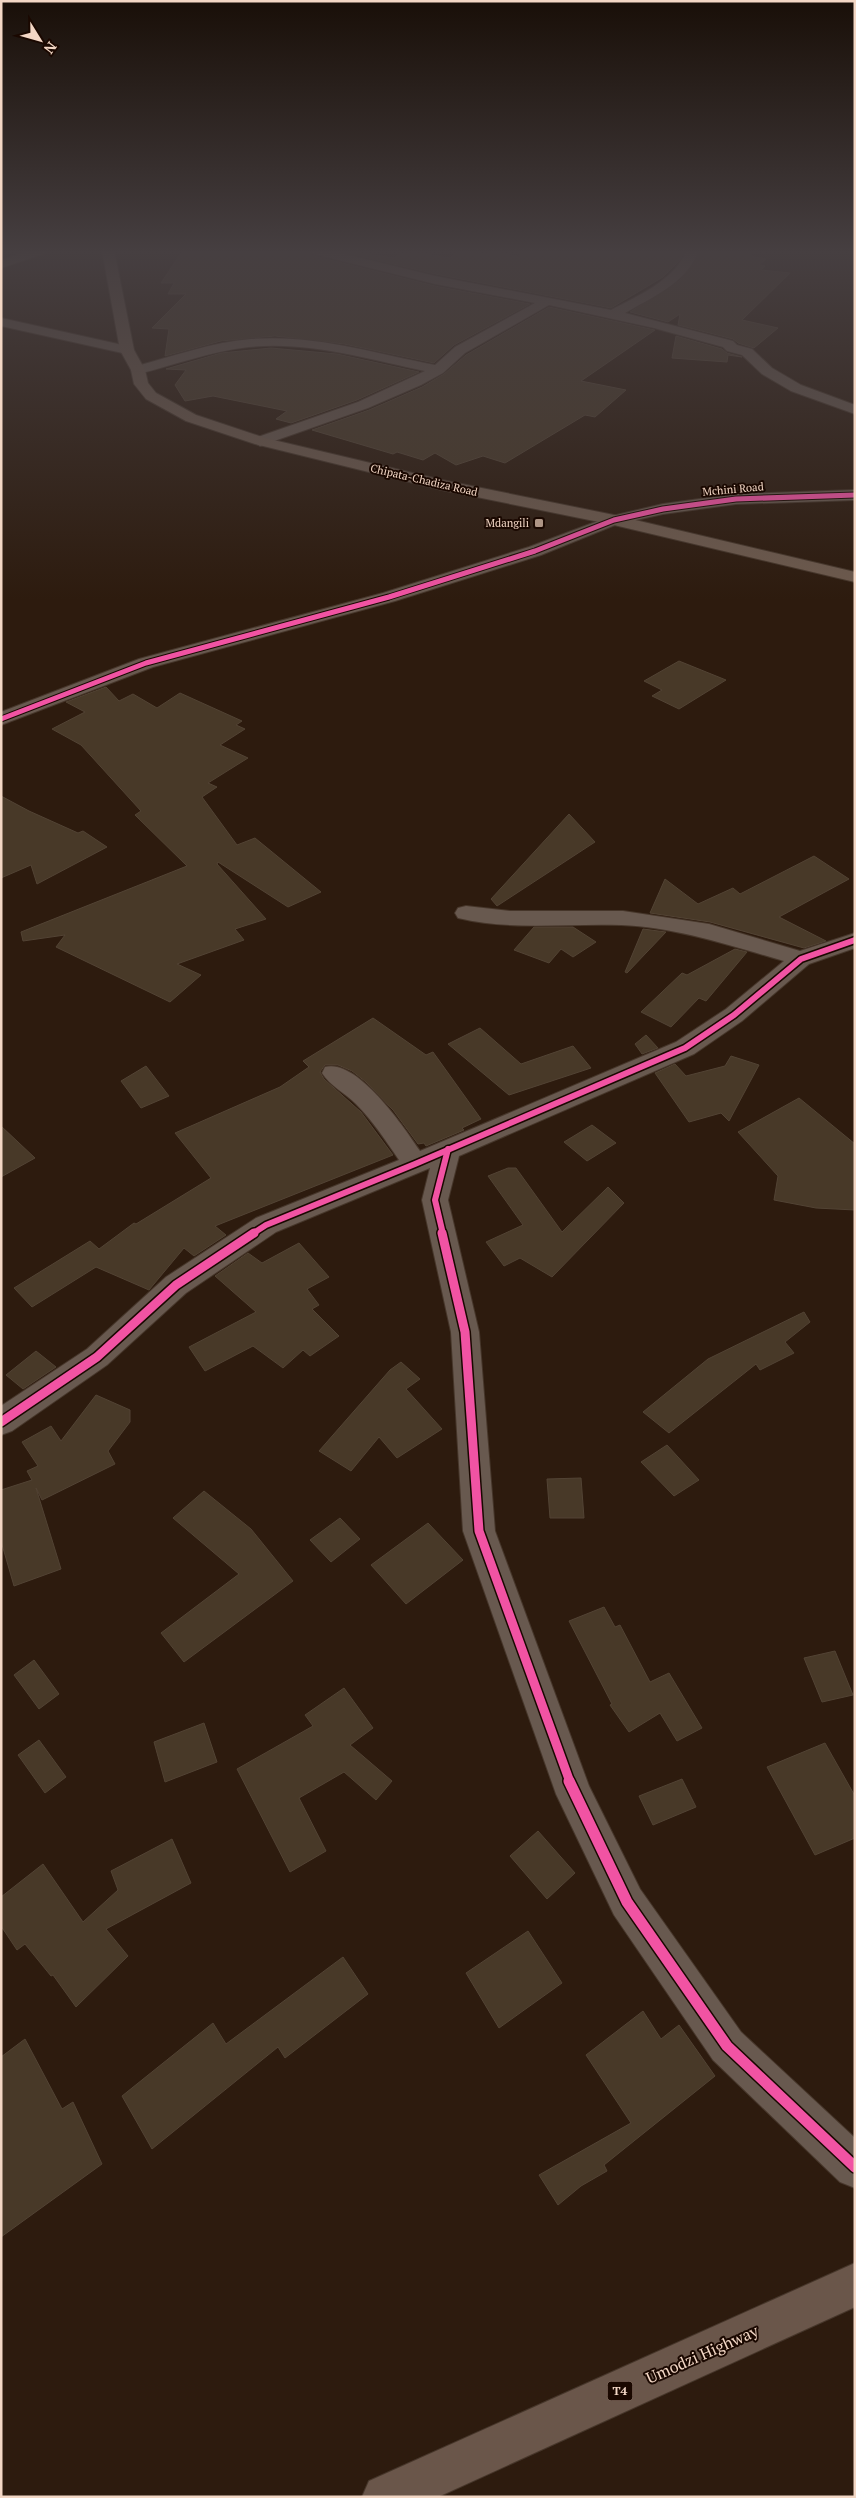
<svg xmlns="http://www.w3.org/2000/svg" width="856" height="2498" viewBox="0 0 856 2498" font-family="'PT Serif',serif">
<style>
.building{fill:#483928;stroke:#524334}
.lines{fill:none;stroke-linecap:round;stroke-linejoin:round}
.minor-casing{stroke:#46362a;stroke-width:2}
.tertiary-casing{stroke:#46362a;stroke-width:2}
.secondary-casing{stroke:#46362a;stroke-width:2}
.trunk-casing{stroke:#46362a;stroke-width:2}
.minor{fill:#68594f;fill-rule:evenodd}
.tertiary{fill:#68594f;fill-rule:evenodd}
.secondary{fill:#6d5a4d;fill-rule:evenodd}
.trunk{fill:#6a564a;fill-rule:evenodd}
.cycleway-far4-casing{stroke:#1a0800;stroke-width:5.5}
.cycleway-far3-casing{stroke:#1a0800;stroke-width:7}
.cycleway-far2-casing{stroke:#1a0800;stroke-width:9}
.cycleway-far1-casing{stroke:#1a0800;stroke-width:12}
.cycleway-casing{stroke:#1a0800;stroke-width:14}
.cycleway-far4{stroke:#f153a3;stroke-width:4}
.cycleway-far3{stroke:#f153a3;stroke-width:5}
.cycleway-far2{stroke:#f153a3;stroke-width:6}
.cycleway-far1{stroke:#f153a3;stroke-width:9}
.cycleway{stroke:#f153a3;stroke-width:11}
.poi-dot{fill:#ae9585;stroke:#1a0800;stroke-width:2}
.labels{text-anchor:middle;stroke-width:4;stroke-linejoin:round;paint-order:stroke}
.far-street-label{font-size:11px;fill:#f3d7c5;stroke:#1a0800}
.far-poi-label{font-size:11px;fill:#f3d7c5;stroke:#1a0800;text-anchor:end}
.shield{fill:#1a0800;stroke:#b2998a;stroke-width:1}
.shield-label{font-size:12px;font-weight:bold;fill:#f3d7c5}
.near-street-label{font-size:16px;fill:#f3d7c5;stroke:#1a0800}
</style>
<rect width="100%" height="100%" fill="#2d1b0e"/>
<g class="building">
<polygon points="183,250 306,250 310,255 435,286 530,304 454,345 434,363 344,344 275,336 221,341 165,356 169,329 152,328 186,294 168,294 174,283 161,283"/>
<polygon points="335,250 395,258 400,254 408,255 412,252 449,258 464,250 486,254 492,251 519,257 520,250 685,250 680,260 663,277 611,308 435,274"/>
<polygon points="701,250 755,250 750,256 766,259 759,265 765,266 761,270 790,273 742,320 778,328 754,348 738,343 733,339 678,325 680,314 668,322 630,312 679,281 695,262"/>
<polygon points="549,307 655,330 581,381 626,390 595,417 585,415 505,463 483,456 456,465 435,453 423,460 397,452 393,454 312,430 369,410 422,387 444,374 466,355"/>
<polygon points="676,336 722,349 727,353 742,357 728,355 727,362 672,358"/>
<polygon points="271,348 337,354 419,372 357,400 291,423 276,419 287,411 213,396 185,401 175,385 186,370 166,369 221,353"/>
<polygon points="679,661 726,680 679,709 652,696 662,690 644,681"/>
<polygon points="106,687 119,701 133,694 157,708 180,693 242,721 236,725 245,729 220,745 248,758 208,783 217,787 202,797 237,845 255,838 321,892 288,907 218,862 217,864 266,919 235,929 244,940 177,964 201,975 170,1002 56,947 65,935 23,941 21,932 187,866 135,815 141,811 81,745 52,729 85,712 66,702"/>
<polygon points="1,796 29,811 78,833 83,831 107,847 37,884 31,865 1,878"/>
<polygon points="569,814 595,842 497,906 491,899"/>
<polygon points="814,856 849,879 779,917 826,941 804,948 710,922 650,913 665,879 698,904 733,888 740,894"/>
<polygon points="534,927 573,927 596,942 573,957 561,949 549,963 514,950"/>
<polygon points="643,929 666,932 627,973 625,972"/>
<polygon points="735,949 747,952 706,1001 699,998 671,1027 641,1012 682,973 687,975"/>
<polygon points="373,1018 426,1055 433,1052 481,1119 462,1128 464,1130 426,1146 424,1143 418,1144 393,1110 366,1082 352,1071 338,1065 325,1065 320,1072 324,1079 361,1112 393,1155 215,1226 226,1235 194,1256 184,1248 149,1290 96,1267 32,1307 14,1288 90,1241 99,1249 134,1223 136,1224 211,1178 175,1133 280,1087 309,1067 303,1061"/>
<polygon points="480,1028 521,1064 573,1046 591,1068 509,1095 448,1044"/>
<polygon points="646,1035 658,1048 642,1054 635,1044"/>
<polygon points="731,1056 759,1065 729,1121 721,1113 689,1122 655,1073 675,1064 686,1076 725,1066"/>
<polygon points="146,1066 169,1096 141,1108 121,1081"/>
<polygon points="799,1098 855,1144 855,1210 816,1208 774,1200 778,1176 738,1132"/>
<polygon points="592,1125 616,1143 587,1161 564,1142"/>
<polygon points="1,1126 35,1158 1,1177"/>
<polygon points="508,1168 516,1168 562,1232 608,1187 624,1203 552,1277 520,1258 504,1266 486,1242 523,1225 488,1176"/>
<polygon points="299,1243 329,1277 307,1289 319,1305 312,1309 339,1336 310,1356 303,1350 283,1368 253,1346 205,1371 189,1347 256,1312 215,1276 248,1253 262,1263"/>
<polygon points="804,1312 810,1322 785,1342 794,1353 760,1370 756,1364 669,1433 643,1412 708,1359"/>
<polygon points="36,1351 56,1367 23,1389 6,1375"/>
<polygon points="401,1362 420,1379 406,1389 442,1429 397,1458 379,1437 351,1471 319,1451 390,1370"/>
<polygon points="96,1395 130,1410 130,1422 108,1451 115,1464 42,1500 36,1488 61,1569 14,1586 1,1541 1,1490 32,1480 27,1471 38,1466 22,1442 51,1426 61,1441"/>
<polygon points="667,1445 699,1480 674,1496 641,1462"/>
<polygon points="581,1478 584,1518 550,1518 547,1479"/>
<polygon points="204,1491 251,1529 293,1581 184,1662 161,1633 239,1574 173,1518"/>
<polygon points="340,1518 360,1539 331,1562 310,1540"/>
<polygon points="428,1523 463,1560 406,1604 371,1565"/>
<polygon points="604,1607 615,1627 620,1625 650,1682 669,1673 702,1728 677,1741 660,1713 629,1732 610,1705 612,1704 569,1621"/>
<polygon points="835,1651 853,1695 822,1702 804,1658"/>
<polygon points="34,1660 59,1694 39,1709 14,1675"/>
<polygon points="344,1688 373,1728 350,1745 392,1781 376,1800 344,1772 299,1798 326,1851 290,1872 237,1769 313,1726 305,1715"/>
<polygon points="204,1723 217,1762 165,1782 154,1742"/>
<polygon points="39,1740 66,1777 45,1793 18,1755"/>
<polygon points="825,1743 855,1796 855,1838 815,1855 767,1767"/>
<polygon points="682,1779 696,1807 653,1825 639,1796"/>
<polygon points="538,1831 575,1873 547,1899 510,1856"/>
<polygon points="172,1839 191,1883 106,1929 128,1956 76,2007 53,1975 51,1976 25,1944 17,1950 1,1926 1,1897 43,1864 83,1922 118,1890 111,1871"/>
<polygon points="528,1931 562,1983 499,2028 466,1973"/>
<polygon points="343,1957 368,1994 285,2058 278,2047 152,2149 122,2096 213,2023 226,2044"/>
<polygon points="643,2011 661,2039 679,2025 715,2076 604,2165 607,2171 581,2186 558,2205 539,2175 631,2123 586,2055"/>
<polygon points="25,2039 62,2109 73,2102 102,2164 1,2237 1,2057"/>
</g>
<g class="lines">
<g class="minor-casing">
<g id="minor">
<path d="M308,250H328L435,276L611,310C639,295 674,281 687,250H699C688,282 653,297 625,313L733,341L737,345L752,349L772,368L801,385L855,405V414L791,391L762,374L742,355L727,351L723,347L654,328L549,305L465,353L443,373L421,385L368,408L260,446L252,441L255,438L358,402L425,371C367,359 309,341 249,347C211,351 175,365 138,374L133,373L131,370L133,367C172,357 211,342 251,339C314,334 374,353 435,365L455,347L535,303L435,284L310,253Z"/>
<polygon points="1,318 127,346 134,350 127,354 1,326"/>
<polygon points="614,515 620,517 622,520 620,523 541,555 395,601 153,667 1,725 1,712 139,659 383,593 529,547"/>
<path d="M466,906L510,911H623L709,924L800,951L855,933V948L809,964L742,1021L694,1054L459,1156L448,1200L479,1332L495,1531L589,1786L640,1889L741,2032L855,2138V2188L840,2182L713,2060L614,1915L556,1794L463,1531L451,1332L422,1200L430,1168L276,1232L186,1293L107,1365L12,1431L1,1435V1406L87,1349L166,1277L256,1218L399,1160C386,1141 373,1121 356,1104C345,1093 330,1086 322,1073L325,1067C357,1058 404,1127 420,1151L676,1042L726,1009L784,961C732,946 675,927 621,925C567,923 511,931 458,918L455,913L458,908Z"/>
</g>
</g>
<g class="tertiary-casing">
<g id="tertiary">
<polygon points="31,250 48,250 46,253 1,268 1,260"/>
<polygon points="855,490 855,500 736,504 663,514 614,525 606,520 608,517 663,504 736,494"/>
</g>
</g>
<g class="secondary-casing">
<polygon id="secondary" points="102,250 114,250 134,350 145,370 148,383 156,393 196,415 265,438 442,480 614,515 855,572 855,582 614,525 442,490 255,444 186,421 146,399 134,384 131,370 120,350"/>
</g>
<g class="trunk-casing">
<polygon id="trunk" points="855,2263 855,2307 438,2497 362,2497 369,2481"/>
</g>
<use href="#minor" class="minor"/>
<use href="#tertiary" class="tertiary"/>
<use href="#secondary" class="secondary"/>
<use href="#trunk" class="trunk"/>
<g class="cycleway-far4-casing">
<polyline id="cycleway-far4" points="850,495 855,495"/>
</g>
<g class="cycleway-far3-casing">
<polyline id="cycleway-far3" points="1,719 146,663 389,597 535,551 614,520 663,509 736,499 855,495"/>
</g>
<g class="cycleway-far2-casing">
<g id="cycleway-far2">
<polyline points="252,1234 266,1225 415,1164 685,1048 734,1015 801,959 855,940"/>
<polyline points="443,1234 435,1200 448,1149"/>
</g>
</g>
<g class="cycleway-far1-casing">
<g id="cycleway-far1">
<polyline points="442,1233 465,1332 479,1531 570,1782"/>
<polyline points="1,1422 97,1357 176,1285 254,1233"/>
</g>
</g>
<g class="cycleway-casing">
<polyline id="cycleway" points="569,1781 627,1902 727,2046 855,2167"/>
</g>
<use href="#cycleway-far4" class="cycleway-far4"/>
<use href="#cycleway-far3" class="cycleway-far3"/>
<use href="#cycleway-far2" class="cycleway-far2"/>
<use href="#cycleway-far1" class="cycleway-far1"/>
<use href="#cycleway" class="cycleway"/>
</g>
<linearGradient id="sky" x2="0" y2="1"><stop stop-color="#190f08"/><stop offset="0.42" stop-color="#463f41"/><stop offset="1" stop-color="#463f41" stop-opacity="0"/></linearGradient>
<rect width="856" height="600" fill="url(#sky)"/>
<rect class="poi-dot" x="534" y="518" width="10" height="10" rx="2.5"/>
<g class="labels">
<g class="far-street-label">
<text transform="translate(424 480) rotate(13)" y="4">Chipata-Chadiza Road</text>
<text transform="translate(733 489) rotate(-5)" y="4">Mchini Road</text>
</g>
<g class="far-poi-label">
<text x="529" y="527">Mdangili</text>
</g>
<rect class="shield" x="607.5" y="2381.5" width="25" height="19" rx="4"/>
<g class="shield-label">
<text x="620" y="2395">T4</text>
</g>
<g class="near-street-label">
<text transform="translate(702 2354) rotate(-24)" y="6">Umodzi Highway</text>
</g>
</g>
<rect width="856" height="2498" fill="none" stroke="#f3d7c5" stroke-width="5"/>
<g transform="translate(40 40) rotate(127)" stroke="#1a0800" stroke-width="4" paint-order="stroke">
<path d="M0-4L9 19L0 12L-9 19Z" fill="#f3d7c5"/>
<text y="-8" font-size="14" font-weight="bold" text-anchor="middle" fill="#f3d7c5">N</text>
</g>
</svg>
